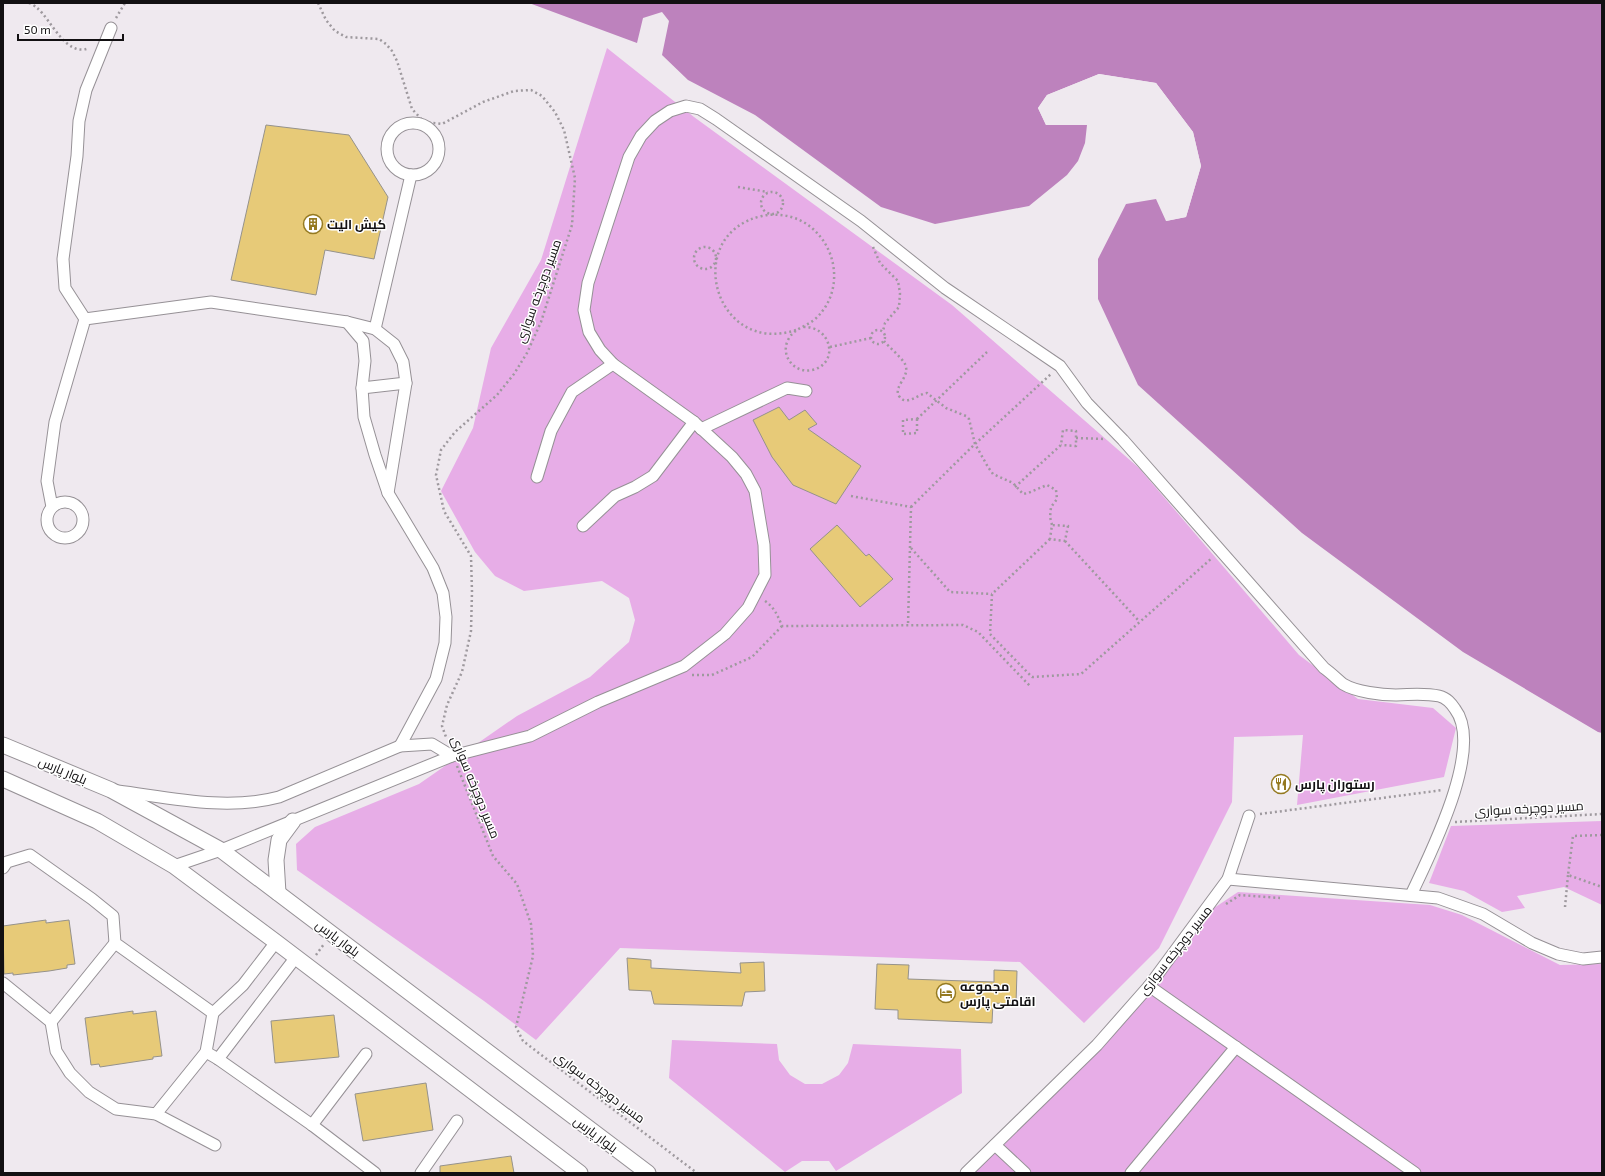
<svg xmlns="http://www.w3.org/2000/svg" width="1605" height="1176" viewBox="0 0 1605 1176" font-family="'Exo 2',Cairo,sans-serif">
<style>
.green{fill:#e7ade7}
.water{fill:#bd82bd}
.pier{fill:#efe9ef}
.building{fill:#e7ca78;stroke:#95928c}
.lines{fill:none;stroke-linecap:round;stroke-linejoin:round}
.street-casing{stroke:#969196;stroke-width:13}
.secondary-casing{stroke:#969196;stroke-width:17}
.path{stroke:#9e999e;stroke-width:2.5;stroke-dasharray:2 3;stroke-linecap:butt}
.street{stroke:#fff;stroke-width:11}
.secondary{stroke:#fff;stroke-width:15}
.labels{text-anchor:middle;stroke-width:3;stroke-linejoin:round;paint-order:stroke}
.poi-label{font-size:13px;font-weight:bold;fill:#121012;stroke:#fff;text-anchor:start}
.street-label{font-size:13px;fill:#121012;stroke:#fff}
</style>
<rect width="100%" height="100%" fill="#efe9ef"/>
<g class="green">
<polygon points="607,48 694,117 952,305 1139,468 1299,655 1358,699 1433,708 1456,728 1444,777 1297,805 1303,735 1234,737 1232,802 1159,948 1084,1023 1020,962 620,948 536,1040 484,1001 297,870 296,844 315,827 419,784 517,716 590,677 629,642 635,620 629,598 602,581 524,591 495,576 475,552 441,491 473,428 491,348 541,260"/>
<polygon points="1602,821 1602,905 1564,887 1517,896 1525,908 1502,912 1464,891 1429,883 1451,826"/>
<polygon points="1238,892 1430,905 1462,915 1560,965 1602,964 1602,1173 974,1173 1153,989 1211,910"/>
<polygon points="672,1040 777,1044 779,1060 790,1075 805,1084 822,1084 839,1075 848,1063 853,1044 961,1049 962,1093 836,1171 829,1161 802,1161 785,1172 669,1078"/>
</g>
<polygon class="water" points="529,3 1602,3 1602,733 1598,732 1463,652 1302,533 1138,385 1098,299 1098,259 1126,204 1156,199 1166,221 1186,217 1201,166 1193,132 1156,83 1099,74 1047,95 1038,108 1046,125 1087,125 1085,143 1078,161 1067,175 1029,206 935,224 881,207 755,115 688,80 662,55 669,21 662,12 643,18 637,43"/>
<polygon class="pier" points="1099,74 1156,83 1193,132 1201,166 1186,217 1166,221 1166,216 1168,219 1184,215 1199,166 1191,133 1155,85 1099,76 1048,97 1040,108 1047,123 1049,123 1046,125 1038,108 1047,95"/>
<g class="building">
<polygon points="266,125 349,135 388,197 374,259 325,250 316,295 231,280"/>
<polygon points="779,407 789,420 805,410 817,424 808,429 861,466 836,504 793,485 772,457 753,420"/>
<polygon points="837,525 866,556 869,554 893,579 860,607 810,549"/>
<polygon points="46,920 46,923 69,920 75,964 67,965 67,968 49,971 13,975 13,973 4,974 3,926"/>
<polygon points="627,958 651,960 651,968 741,973 740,963 764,962 765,991 745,992 742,1006 654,1004 651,991 629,990"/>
<polygon points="877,964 909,965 908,979 994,982 994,970 1017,971 1016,1004 993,1003 992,1023 898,1019 898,1010 875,1009"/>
<polygon points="133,1011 133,1014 156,1011 162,1056 153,1057 153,1059 100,1067 99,1064 91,1065 85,1018"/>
<polygon points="334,1015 339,1057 275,1063 271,1021"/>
<polygon points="426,1083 433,1130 363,1141 355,1094"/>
<polygon points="511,1156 514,1173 440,1173 440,1166"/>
</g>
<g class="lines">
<g class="street-casing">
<g id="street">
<circle cx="413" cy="149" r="26"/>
<polyline points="85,319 65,288 63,259 77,156 79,121 86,90 111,28"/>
<polyline points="347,322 363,341 365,361 362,388 364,417 375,455 388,493 433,568 443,593 446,617 445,643 436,679 400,746"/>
<polyline points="375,329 411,175"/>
<polyline points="362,388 406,383"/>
<polyline points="701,429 787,388 806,391"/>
<polyline points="537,477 551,431 572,392 613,364"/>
<circle cx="65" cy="520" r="18"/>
<polyline points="52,507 47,481 55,422 85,319 211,302 347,322 375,329 394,344 403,362 406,383 388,493"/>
<polyline points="583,526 615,496 635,487 653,476 694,422"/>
<path d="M118,791C171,798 227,811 279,797L400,746L432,744L452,756"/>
<path d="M174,866L221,850L452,756L530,736L598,702L684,666L725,634L748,608L765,575L764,545L755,491L746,474L732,457L694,422L613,364L600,350L589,332L584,310L588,283L629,157L641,136L655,121L670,111L686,106L700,109L716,119L861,221L945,288L1060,366L1087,403L1123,440L1324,668C1331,673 1337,679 1343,684C1356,692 1382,695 1396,695C1410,694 1426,693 1439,696C1447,698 1451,703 1455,709C1485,748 1429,856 1411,895"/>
<polyline points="3,868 7,862 30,855 92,899 113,916 115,943 213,1013 206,1052 218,1059 312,1125 375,1173"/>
<polyline points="1228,879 1438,898 1483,914 1532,943 1558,954 1583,959 1602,957"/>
<polyline points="3,983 51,1022 56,1051 70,1073 89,1092 116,1109 156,1114 215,1145"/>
<polyline points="1149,986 1415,1173"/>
<polyline points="213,1013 243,985 276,942"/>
<polyline points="51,1022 115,943"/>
<polyline points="218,1059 296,957"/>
<polyline points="156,1114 206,1052"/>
<polyline points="312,1125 366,1054"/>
<polyline points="995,1145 1025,1173"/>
<polyline points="421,1173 457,1121"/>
<polyline points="966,1173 1097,1045 1149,986 1228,879 1249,816"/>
<polyline points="1131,1173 1236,1047"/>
</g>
</g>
<g class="secondary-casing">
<g id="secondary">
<polyline points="3,745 111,790 221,850 648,1173"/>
<polyline points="3,779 97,821 174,866 276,942 580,1173"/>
<polyline points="278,893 276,860 279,840 293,821"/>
</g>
</g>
<g class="path">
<path d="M29,3C32,4 35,6 37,8C51,19 66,58 89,48"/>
<polyline points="318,3 326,20 335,31 346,37 379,39 386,44 392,51 397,61 412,109 424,122 442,124 483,102 514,91 531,90 542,96 555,112 564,130 575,178 572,225 541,322 527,353 514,374 497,395 455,432 441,450 436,475 444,511 471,556 472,592 471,631 462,672 447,705 442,726 446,737"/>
<polyline points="116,18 125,3"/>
<polyline points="738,187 768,192"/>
<circle cx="772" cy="203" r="11"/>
<circle cx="705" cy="258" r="11"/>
<polyline points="873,247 880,263 898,281 900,293 899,307 885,323 883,331"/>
<circle cx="878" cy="337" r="7"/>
<path d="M796,330C714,357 681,234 762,216C780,212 800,217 813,229C840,253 842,296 814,320C805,327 793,329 788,340C780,356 795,374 812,370C840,364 832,325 802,327"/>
<path d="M884,341C889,347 901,357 905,364C911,377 893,386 899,396C906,407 918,394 927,393L946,408L966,416L969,419L975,444L988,467L993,474L1013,483L1023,494L1028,493L1047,485L1056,490L1057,499L1051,507L1050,517L1052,525L1050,539L1065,541L1068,526L1052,525"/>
<polyline points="830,347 871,338"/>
<polyline points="917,419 987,352"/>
<polygon points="917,419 917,433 903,434 903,420"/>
<polyline points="1076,438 1106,439"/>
<polyline points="1015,487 1061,445 1063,430 1076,431 1076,446 1061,445"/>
<polyline points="851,496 911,507 908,625"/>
<polyline points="911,507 975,444 1051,374"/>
<polyline points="1050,539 992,594 990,634 1032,677 1081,674 1212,558"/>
<polyline points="1065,541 1139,621"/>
<polyline points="911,548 950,592 992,594"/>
<path d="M765,601C774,607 778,616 782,626L963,625L978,632L1030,686"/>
<polyline points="692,675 712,675 752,657 782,626"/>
<polyline points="457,766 493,856 517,884 531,924 533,956 516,1027 523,1041 697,1173"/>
<polyline points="1260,814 1443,790"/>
<polyline points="1455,822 1602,814"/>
<polyline points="1602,835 1573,836 1568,875 1602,887"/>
<polyline points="1226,904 1240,895 1280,898"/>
<polyline points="1565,907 1568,875"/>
<polyline points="316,955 324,944"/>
</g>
<use href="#street" class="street"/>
<use href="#secondary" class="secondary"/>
</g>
<defs>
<g id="building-ring" transform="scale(1)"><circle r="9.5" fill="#fff" stroke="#957a21" stroke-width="1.5"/><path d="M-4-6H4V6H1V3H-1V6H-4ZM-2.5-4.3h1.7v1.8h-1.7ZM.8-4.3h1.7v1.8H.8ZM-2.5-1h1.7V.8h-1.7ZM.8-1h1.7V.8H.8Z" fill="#957a21"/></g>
<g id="restaurant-ring" transform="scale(1)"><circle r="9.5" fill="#fff" stroke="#957a21" stroke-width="1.5"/><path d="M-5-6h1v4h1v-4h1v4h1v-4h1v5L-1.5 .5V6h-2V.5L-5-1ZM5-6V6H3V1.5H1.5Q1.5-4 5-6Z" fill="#957a21"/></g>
<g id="hotel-ring" transform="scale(1)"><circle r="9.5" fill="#fff" stroke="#957a21" stroke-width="1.5"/><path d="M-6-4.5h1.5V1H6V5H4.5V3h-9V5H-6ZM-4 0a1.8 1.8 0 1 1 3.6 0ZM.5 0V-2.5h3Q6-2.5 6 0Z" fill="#957a21"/></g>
</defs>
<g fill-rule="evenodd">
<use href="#building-ring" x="313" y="224"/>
<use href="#restaurant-ring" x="1281" y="784"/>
<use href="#hotel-ring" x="946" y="993"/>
</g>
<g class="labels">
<g class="poi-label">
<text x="327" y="229">کیش الیت</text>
<text x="1295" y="789">رستوران پارس</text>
<text x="960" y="991">مجموعه<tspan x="960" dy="15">اقامتی پارس</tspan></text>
</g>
<g class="street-label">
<text transform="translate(538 291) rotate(-70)" y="5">مسیر دوچرخه سواری</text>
<text transform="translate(63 770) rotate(23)" y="5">بلوار پارس</text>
<text transform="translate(476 787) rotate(68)" y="5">مسیر دوچرخه سواری</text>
<text transform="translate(1529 808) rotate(-3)" y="5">مسیر دوچرخه سواری</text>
<text transform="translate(338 938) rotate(37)" y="5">بلوار پارس</text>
<text transform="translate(1175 950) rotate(-52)" y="5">مسیر دوچرخه سواری</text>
<text transform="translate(600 1087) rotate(37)" y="5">مسیر دوچرخه سواری</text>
<text transform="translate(596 1134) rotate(37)" y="5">بلوار پارس</text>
</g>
</g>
<rect width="1605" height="1176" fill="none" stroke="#121012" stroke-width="8"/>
<path d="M18 34v6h105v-6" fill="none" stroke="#121012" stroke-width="2"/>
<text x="24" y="34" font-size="12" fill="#121012" stroke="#ffffff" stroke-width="3" paint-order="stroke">50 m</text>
</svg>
